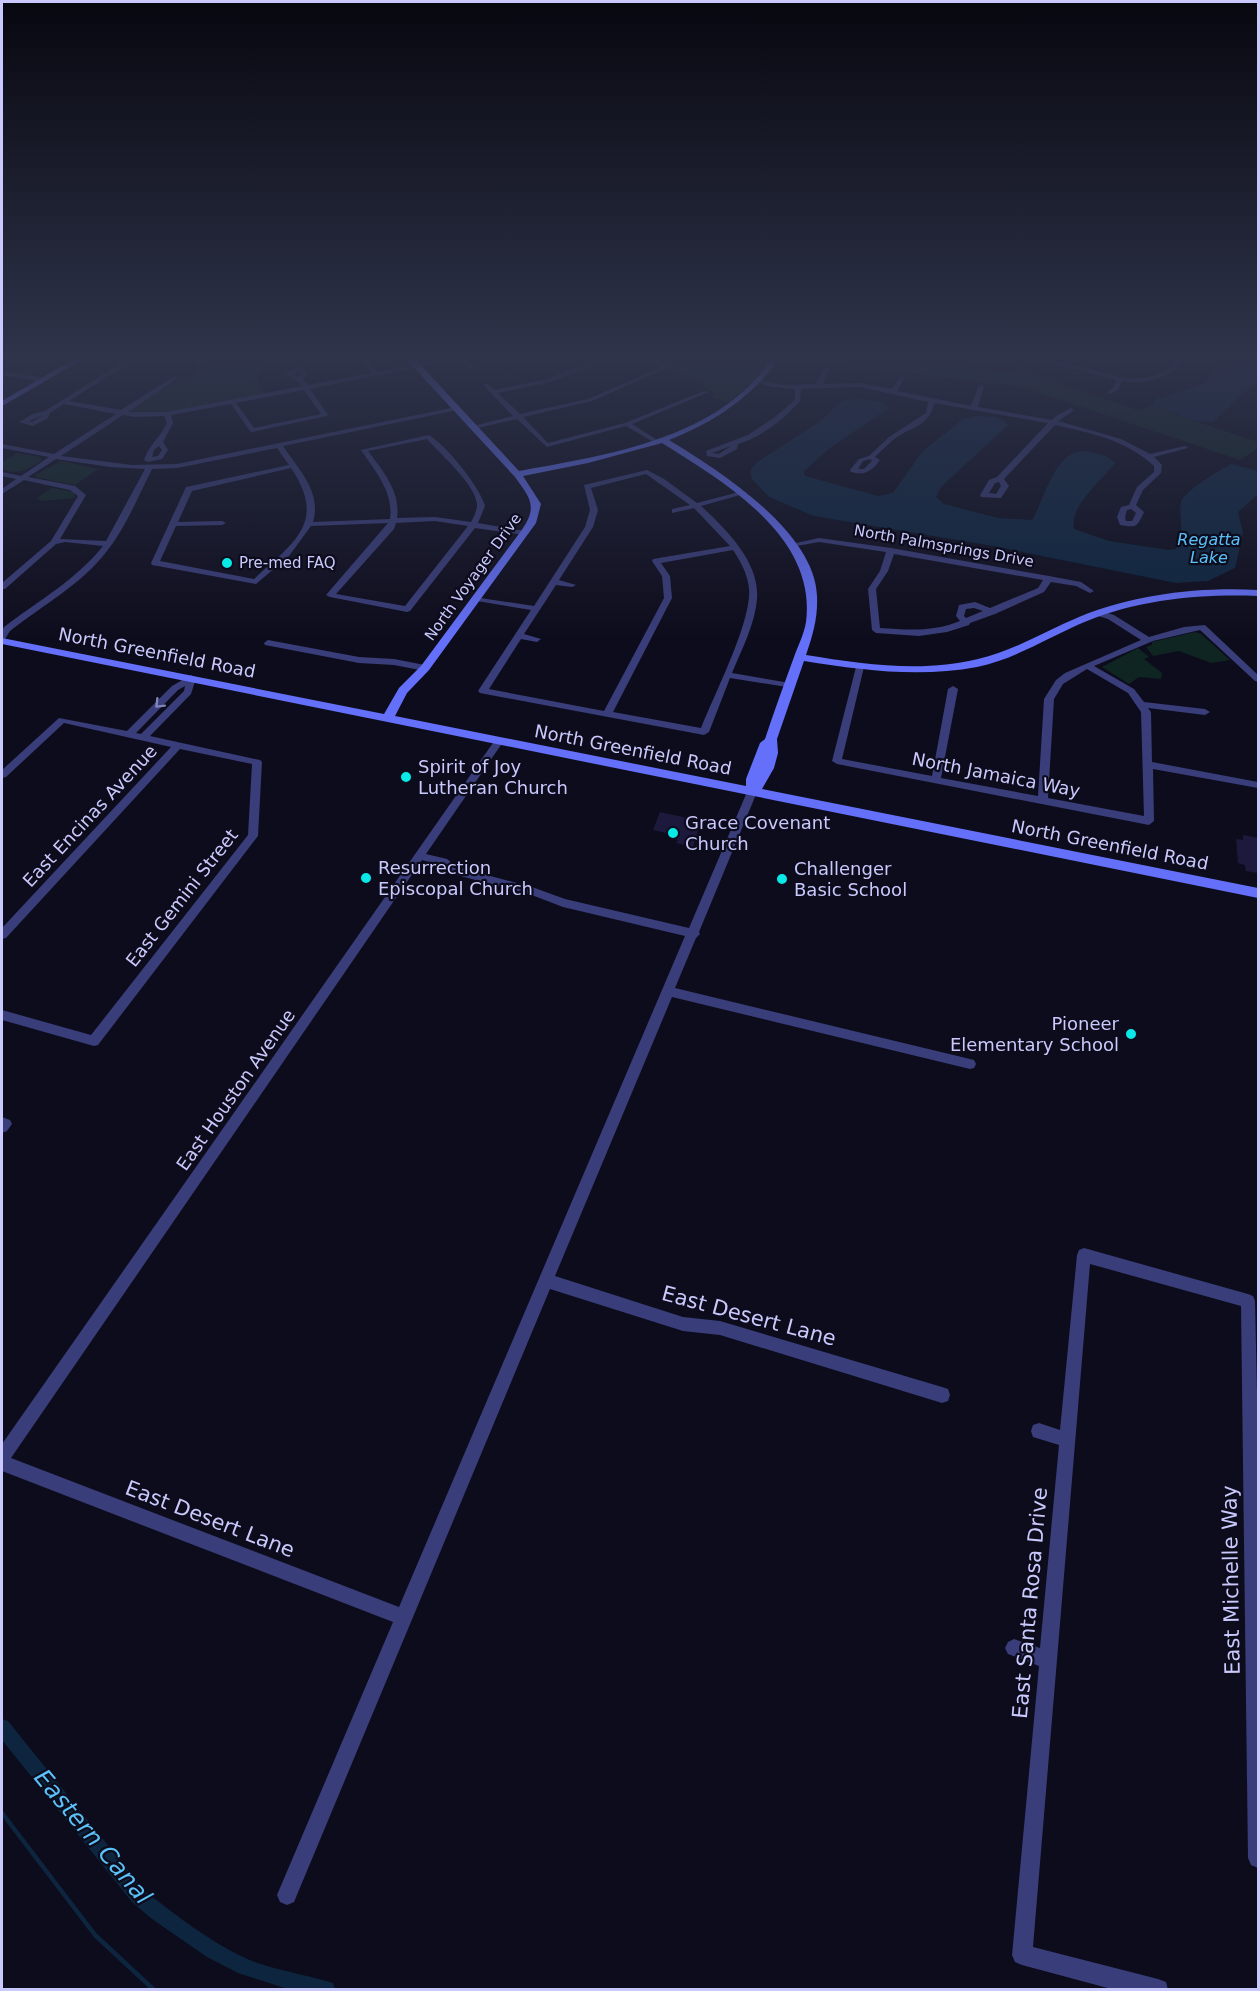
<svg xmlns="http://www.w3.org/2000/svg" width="1260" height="1991" viewBox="0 0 1260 1991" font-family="'DejaVu Sans',sans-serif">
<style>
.green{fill:#0f2522}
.water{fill:#0d253f}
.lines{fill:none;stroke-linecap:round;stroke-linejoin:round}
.stream{stroke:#0d253f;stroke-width:4.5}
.canal{fill:#0d253f;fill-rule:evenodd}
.building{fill:#1c193c}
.street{fill:#393d79;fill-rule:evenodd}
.secondary{fill:#6470f9;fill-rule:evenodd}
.oneway{stroke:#8183bb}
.poi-dot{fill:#09e9e7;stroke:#0d0c1c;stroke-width:2}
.labels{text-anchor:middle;stroke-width:4.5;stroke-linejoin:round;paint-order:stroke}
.far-street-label{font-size:15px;fill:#c9c9fd;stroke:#0d0c1c}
.far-poi-label{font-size:15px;fill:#c9c9fd;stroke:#0d0c1c;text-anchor:start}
.far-water-label{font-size:16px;font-style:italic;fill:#5bc1f9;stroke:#0d0c1c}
.street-label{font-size:18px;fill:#c9c9fd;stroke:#0d0c1c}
.poi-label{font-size:18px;fill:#c9c9fd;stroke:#0d0c1c;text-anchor:start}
.near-street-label{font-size:21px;fill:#c9c9fd;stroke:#0d0c1c}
.near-water-label{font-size:24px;font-style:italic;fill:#5bc1f9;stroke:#0d0c1c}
</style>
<rect width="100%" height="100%" fill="#0d0c1c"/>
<g class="green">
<path d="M209,360H260L257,379L265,393L170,412L128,411C140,403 152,395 165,388C179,380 202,377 209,360Z"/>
<polygon points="658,360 769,360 754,381 729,402 712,397 715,393 704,388 704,383 670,369 671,365"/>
<polygon points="799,360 907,360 1037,376 1140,411 1153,405 1173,414 1258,442 1258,448 1240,460 1022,387"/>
<path d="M17,453L40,457L42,460C28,469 19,476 2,469V462Z"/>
<polygon points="61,461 98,469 75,485 35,477 35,475"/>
<polygon points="52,488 74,492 75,498 41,501 37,498"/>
<polygon points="1195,632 1201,634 1230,660 1211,663 1179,651 1153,656 1146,647 1152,645 1152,642"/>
<polygon points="1138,648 1149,657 1144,659 1162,673 1161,679 1139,677 1129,684 1102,667"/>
</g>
<g class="water">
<polygon points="1228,360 1258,360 1258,383 1243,393 1213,422 1195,421 1153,405 1157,399 1201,385"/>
<path d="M857,399L881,402L889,408L830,448L804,471L805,476L878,496L893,493L922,452L963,419L975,416L995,417L1003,420L1008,425L941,487L936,497L944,504L998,518L1032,520C1047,496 1055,441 1095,453C1103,455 1110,457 1115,463C1102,481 1069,505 1074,529L1109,541L1169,550L1176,549C1186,531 1178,518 1181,502C1184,491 1220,470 1231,464L1258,471V494L1238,512L1243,532L1235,568L1208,581L1176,583L993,546L814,516L769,497L752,479L750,471L756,463L819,422L842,401Z"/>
</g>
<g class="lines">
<polyline class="stream" points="2,1813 95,1935 154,1990"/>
<path class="canal" d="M2,1719L8,1721L144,1890C175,1915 209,1941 245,1958C267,1968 302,1974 326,1981L333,1983L335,1990H291L238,1973L207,1957L152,1919L132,1902L2,1740Z"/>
</g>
<g class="building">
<polygon points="660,812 701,821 693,847 676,843 678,840 668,838 670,834 653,830"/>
<polygon points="1243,835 1258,838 1258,873 1246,871 1245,865 1238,863 1236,839 1243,840"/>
</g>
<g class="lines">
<g class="street">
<path d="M126,360H134L69,401L121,410L173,377H177V379L128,412H167L302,386L298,381L292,379L285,373L299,367L307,374L303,379L308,385L372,373L361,360H368L377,372L438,360H453L310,389L328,415L327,416L252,432L250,431L231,404L171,415L173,423L163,442L168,450L162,459L148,462L144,460C149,445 160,438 167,423L164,416L135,417L123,415L61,456L132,465L177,464L456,407L459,409L458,410L283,446C299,470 322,492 313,522L390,519C394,492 375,471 361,450L429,435C446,445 480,487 485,506L478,523L525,531L529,533L525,535L475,528L410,611L407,612L330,597L326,595L388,523L311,526L289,556L256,584L152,565L151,563L186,487L289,465L277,448L177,468L152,469C138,497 126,527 107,551C82,584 43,605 10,631L5,639H2V631L4,627C38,601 76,580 103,546L65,542L56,544L5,589H2V583L51,541L78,496L70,490L24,480L2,494V489L16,479L2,476V472L21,476L49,457L2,448V444L54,454L116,414L64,404L50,413L48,418L33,426L19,422L33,414L45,411ZM298,371L301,374L298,377L292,374ZM304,390L321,414L254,428L236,403ZM43,415L32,422L29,421ZM427,439C441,455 475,484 477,504C477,511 474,517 471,522L435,517L397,518C401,492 383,471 368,451ZM159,446L162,450L158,456L152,457L154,450ZM56,459L110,467L145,469L106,541L60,539L86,495L75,486L28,477ZM291,468C328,523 293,543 254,579L160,561L176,526L222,525L226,523L222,521L178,522L192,491ZM435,521L468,526L405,606L336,594L394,529L396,523Z"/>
<polygon points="200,360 208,360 201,365 197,365 197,363"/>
<polygon points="457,360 465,360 476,367 471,368"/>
<polygon points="597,360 607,360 551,382 498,393 520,414 588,399 662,367 648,360 657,360 670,367 592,401 523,417 548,443 625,423 704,391 709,392 632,424 657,440 657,442 655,443 626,426 547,447 517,419 473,429 470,427 513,416 484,386 484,384 488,384 495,390 547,379"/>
<path d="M1028,360C1042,360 1056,361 1070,364C1107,373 1147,394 1178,360H1185C1167,380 1147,384 1122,381L1118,390L1110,394L1107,392L1113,388L1116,380L1071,368Z"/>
<path d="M824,367L829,368L823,384L860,383L892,389L901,376L904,378L897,391L971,406L978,387L981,385L984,387L978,407L1052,420L1056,416L1071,408L1074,410L1073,411L1058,421L1121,439L1150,454L1185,446L1188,448L1154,457L1162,465L1161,473L1143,490L1136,505L1144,512C1137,527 1137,528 1120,525L1117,517L1121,507L1129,505L1137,487L1154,472V466C1126,440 1091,433 1055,425L1004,479L1009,486L1001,498L981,497L980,495L989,480L997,477L1048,423L934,403C930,427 909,427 893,440C887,445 881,451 875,457L880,460C872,471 865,476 851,472L850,470L859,459L869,456L889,437L926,413L928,402L860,387L801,389L800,401C784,419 762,437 738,444L737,449L720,458L707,456L706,451L748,435L775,417L795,400V389L772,387L758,382V380L784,385L816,384ZM731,446L719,454L712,453ZM870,459L872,461L864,469H858L863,461ZM999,482L1001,486L996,494L989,493L995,483ZM1131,509L1136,513L1132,521H1126L1125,517L1127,510Z"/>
<polygon points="2,371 43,378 46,380 43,382 2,375"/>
<path d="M647,470L664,479L697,503L743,491L747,493L701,506C726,529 760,562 757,599C755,624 742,649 732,673L790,683L793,684V688L730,678L709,732L704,735L480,693L478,691L531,610L477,601H474V597L534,606L585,527L590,510L584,485ZM646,474L690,505L672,509V513L694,508L730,546L653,559L652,561L662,576L664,598L604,711L489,689L521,639L537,642L541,639L524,634L556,585L572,587L576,585L559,580L593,527L598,510L591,488ZM733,550C741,562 748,575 749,589C752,621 714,695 701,728L613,712L672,598L670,576L661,563Z"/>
<path d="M819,538L891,548L1049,576L1081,582L1094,591L1090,593L1076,586L1051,582L1044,592L995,614L970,623L969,625L947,632L919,636L876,633L872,630L868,589L880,571L886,552L819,542L791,547L787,545ZM894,554L1043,580L1038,588L990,608L975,602L959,605L956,616L960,621C933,632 908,630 880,628L876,589L888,571ZM974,608L983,611L966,618L964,616L966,609Z"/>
<path d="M1098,610L1114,615L1149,637L1184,627L1205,625L1258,675V682L1255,681L1200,630L1153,641L1094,666L1134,689L1144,702L1205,709L1210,712L1205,715L1148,708L1151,712L1152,762L1258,782V788L1153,769L1154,821L1149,825L837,764L832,761L856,667L860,664L864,667L842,759L932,776L948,689L953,686L958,689L941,778L1038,796L1044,699L1056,680L1065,673L1141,640L1108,619L1095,615V611ZM1087,669L1128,693L1141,712L1144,816L1048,798L1054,699L1063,684Z"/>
<polygon points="268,640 359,657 394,659 425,665 429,668 425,671 394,665 359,663 265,645 264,643"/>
<path d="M191,675L196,678L191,694L150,736L260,760L262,762L258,836L98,1045L94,1046L2,1020V1010L91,1035L248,835L252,764L180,749L6,938L2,939V928L171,747L64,723L6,777L2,778V770L59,718L127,731L172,686ZM185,686L184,691L141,734L136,733L178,690Z"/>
<path d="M498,739L503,742L426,854L447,859L457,867L532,887L565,899L689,928L747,792L748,790H756L757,792L699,932L700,934L696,938L675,988L970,1059L974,1060L976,1064L974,1068L970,1069L672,997L555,1276L683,1317L720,1321L942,1387L948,1389L950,1395L948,1401L942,1403L720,1335L683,1331L550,1289L294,1902L287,1905L280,1902L277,1895L393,1622L2,1471V1444L495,740ZM422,860L439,865L449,873L529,894L563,907L685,936L399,1607L11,1458Z"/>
<polygon points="2,1117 10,1120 12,1124 7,1131 2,1133"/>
<polygon points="1084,1248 1248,1294 1253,1296 1255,1301 1258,1438 1258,1868 1251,1865 1248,1858 1241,1306 1090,1264 1033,1947 1158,1979 1166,1982 1168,1990 1115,1990 1022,1965 1015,1962 1012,1955 1039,1666 1008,1654 1005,1648 1008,1642 1014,1639 1040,1648 1059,1445 1033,1437 1031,1431 1033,1425 1039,1423 1060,1430 1077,1255 1079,1250"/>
</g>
<g class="secondary">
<polygon points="72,360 82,360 2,406 2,401"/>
<path d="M407,360H416L519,471C596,457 692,443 750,385C757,378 764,369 771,360H779C747,400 716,421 669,440C718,470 815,531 817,596C818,617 813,635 806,655C862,664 922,673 978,659C1014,651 1045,631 1079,617C1136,594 1198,587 1258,590V596C1200,594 1142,599 1087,621C1050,636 1016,659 977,667C919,678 861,670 804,661L777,739L778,753L774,768L762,789L1258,888V898L2,644V638L384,714L399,688L421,666L521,531C538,507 531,499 515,477ZM662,443C724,482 817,536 806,622C804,634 798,646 794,657C784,684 774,712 765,739L760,743L746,779V786L395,716L407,693L429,670L536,523L541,504L523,476L588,463Z"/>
</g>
</g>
<defs><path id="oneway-chevron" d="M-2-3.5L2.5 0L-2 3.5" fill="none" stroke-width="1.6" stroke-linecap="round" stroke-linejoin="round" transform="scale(1.5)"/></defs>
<use class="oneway" href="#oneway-chevron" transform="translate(159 704) rotate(135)"/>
<linearGradient id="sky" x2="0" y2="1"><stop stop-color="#07070f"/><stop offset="0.56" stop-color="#2f344b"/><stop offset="1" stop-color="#2f344b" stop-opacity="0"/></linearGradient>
<rect width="1260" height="639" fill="url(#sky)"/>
<g class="poi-dot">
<circle cx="227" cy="563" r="6"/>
<circle cx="406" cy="777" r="6"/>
<circle cx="673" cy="833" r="6"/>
<circle cx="366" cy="878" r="6"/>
<circle cx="782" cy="879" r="6"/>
<circle cx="1131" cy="1034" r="6"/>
</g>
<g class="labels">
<g class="far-street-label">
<text transform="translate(944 546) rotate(10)" y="5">North Palmsprings Drive</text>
<text transform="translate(473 577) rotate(-54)" y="5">North Voyager Drive</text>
</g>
<g class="far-poi-label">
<text x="239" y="568">Pre-med FAQ</text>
</g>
<g class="far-water-label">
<text x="1209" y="545">Regatta<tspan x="1209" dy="18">Lake</tspan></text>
</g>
<g class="street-label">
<text transform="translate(157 653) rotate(11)" y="6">North Greenfield Road</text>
<text transform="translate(633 750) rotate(11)" y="6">North Greenfield Road</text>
<text transform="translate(996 775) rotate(11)" y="6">North Jamaica Way</text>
<text transform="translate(90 816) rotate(-47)" y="6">East Encinas Avenue</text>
<text transform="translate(1110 845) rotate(11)" y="6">North Greenfield Road</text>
<text transform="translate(182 898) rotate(-52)" y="6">East Gemini Street</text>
<text transform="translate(236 1090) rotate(-55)" y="6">East Houston Avenue</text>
</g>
<g class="poi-label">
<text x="418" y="773">Spirit of Joy<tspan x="418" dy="21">Lutheran Church</tspan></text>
<text x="685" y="829">Grace Covenant<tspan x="685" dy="21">Church</tspan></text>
<text x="378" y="874">Resurrection<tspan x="378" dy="21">Episcopal Church</tspan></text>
<text x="794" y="875">Challenger<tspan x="794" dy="21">Basic School</tspan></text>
<text x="1119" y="1030" text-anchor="end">Pioneer<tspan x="1119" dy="21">Elementary School</tspan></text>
</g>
<g class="near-street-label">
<text transform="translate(749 1316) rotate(15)" y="7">East Desert Lane</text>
<text transform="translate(210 1519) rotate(21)" y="7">East Desert Lane</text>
<text transform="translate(1231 1580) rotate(-91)" y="7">East Michelle Way</text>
<text transform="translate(1030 1603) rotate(-85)" y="7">East Santa Rosa Drive</text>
</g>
<g class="near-water-label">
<text transform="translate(93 1837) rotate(50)" y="8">Eastern Canal</text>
</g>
</g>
<rect width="1260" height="1991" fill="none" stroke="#c9c9fd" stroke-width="6"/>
</svg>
